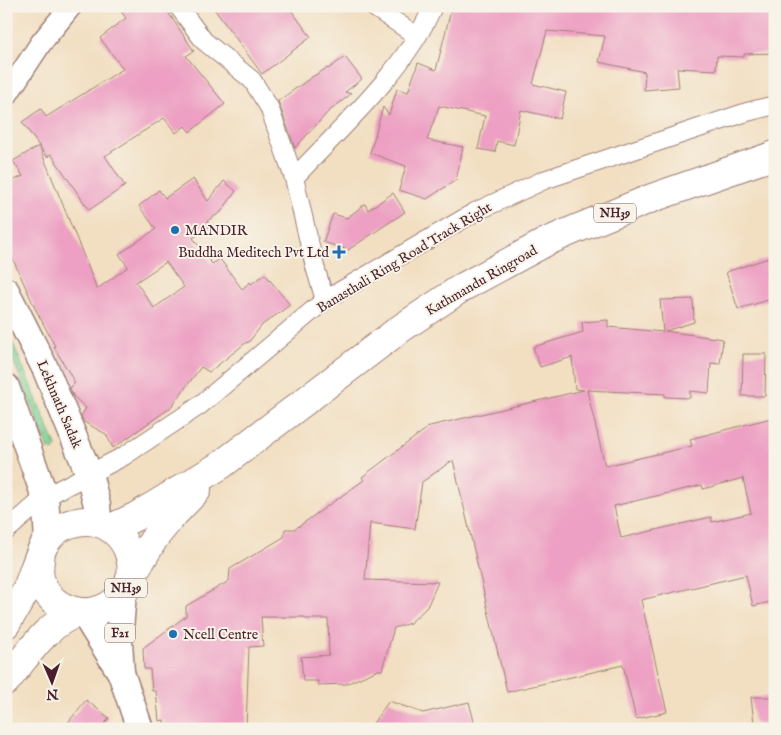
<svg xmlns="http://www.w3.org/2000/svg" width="781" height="735" viewBox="0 0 781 735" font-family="'IM FELL English',serif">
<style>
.grass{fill:url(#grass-dots);stroke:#667a62}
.building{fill:#eda0c3;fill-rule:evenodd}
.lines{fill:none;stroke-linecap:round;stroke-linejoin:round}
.minor-casing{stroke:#9e7f76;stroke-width:20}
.tertiary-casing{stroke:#9e7f76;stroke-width:24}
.primary-casing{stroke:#9e7f76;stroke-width:29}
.trunk-casing{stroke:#9e7f76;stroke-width:30}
.minor{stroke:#fff;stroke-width:18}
.tertiary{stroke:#fff;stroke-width:21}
.primary{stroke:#fff;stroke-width:26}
.trunk{stroke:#fff;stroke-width:28}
.poi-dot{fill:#1f6fb2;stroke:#f7f3e8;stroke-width:2}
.labels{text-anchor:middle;stroke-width:4;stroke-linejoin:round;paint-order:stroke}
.shield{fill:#f7f3e8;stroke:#7e5f64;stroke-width:1}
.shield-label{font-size:12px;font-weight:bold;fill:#4a1f2b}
.poi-label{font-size:14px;fill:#4a1f2b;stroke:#f7f3e8;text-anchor:start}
.street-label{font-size:14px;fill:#4a1f2b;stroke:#f7f3e8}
</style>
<defs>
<pattern id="grass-dots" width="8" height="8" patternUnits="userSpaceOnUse" patternTransform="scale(1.25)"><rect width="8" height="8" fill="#81d598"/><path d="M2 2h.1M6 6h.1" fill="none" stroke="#71b683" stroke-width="1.8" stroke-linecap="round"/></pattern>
</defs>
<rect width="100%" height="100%" fill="#f7f3e8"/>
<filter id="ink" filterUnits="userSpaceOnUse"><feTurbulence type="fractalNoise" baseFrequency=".02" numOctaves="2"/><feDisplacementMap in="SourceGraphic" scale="10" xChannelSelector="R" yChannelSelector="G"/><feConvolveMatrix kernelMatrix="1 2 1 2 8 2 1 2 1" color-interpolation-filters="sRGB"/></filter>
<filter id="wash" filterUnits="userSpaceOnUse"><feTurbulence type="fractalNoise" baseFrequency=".0096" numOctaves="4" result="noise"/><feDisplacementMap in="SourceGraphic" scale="20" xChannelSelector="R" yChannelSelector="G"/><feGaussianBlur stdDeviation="1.12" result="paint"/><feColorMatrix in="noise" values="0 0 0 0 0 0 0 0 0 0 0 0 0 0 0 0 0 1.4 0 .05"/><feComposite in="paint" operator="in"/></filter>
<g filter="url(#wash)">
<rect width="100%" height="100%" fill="#f2dfc2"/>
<polygon class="grass" points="6,327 56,446 54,451 49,449 6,342"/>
<g id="blocks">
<g class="building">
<polygon points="117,6 164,6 194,51 186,56 225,104 190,132 185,126 176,133 164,118 105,156 125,186 89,210 51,154 47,157 22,122 41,109 46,117 123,69 100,38 126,18"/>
<polygon points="212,6 288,6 311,37 262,74"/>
<polygon points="452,6 775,6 775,53 744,54 744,57 717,56 716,70 677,68 679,87 644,90 645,72 599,62 605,36 547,31 533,84 566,92 560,119 521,110 514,145 497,141 495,152 478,149 485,116 439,106 427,140 463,147 456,180 427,199 399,190 406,166 370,153 383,107 389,115 397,89 408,92 418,63 436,70"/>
<polygon points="345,57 362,79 345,92 351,94 328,112 295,148 278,101 312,77 327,68 328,69"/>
<path d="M39,146L97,289L128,267L119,254L156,229L139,206L159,190L165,198L193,179L208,201L224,181L236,191L221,212L207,221L210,226L193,238L212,264L220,259L242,289L250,282L251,284L265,274L290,305L262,325L248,343L247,342L209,372L201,367L170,408L113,448L106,434L84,422L81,416L86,408L73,396L70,388L75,383L54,347L55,346L35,308L6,244V184L23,176L13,161ZM166,262L184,287L154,308L136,282Z"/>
<polygon points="393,193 405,212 348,250 323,242 333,214 347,218 365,204 368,210"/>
<polygon points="775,256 775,298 738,309 726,272"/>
<path d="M693,299L694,322L665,331L723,339L720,364L711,363L709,393L690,391V398L665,397V394L587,390L605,466L692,446L690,439L775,417V601L753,606L746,575L641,600L667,712L636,719L623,665L507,692L453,460L422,482L415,529L370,523L365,580L438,582L427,607L410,623L394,628L382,670H378L346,684L318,685V681H303L301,657L329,655L328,619H305V617H261L263,646L249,647L246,729H164V720L159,721L156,691H152L150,669H144L143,648L186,616V606L229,581L230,569L284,537L285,529H295L364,480L362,477L430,426L584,390L575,389L572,357L540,367L533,347L583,332L582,322L608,320V327L663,332L660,300ZM743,478L751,513L712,522L711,517L621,538L614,506L702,485L703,489Z"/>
<polygon points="743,354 766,354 765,396 742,396"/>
<polygon points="751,697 775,697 775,723 754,723"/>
<polygon points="86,700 109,718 101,729 63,729"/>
<polygon points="389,701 423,713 469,702 476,729 369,729"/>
</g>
</g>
</g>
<g filter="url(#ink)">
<use href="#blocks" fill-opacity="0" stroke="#9e7f76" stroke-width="1"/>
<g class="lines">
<g class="minor-casing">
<g id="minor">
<polyline points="178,6 204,41 252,80 269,107 294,178 315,267 325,300"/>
<polyline points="372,6 417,36"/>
<path d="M294,178C339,130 408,67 433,6"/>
<polyline points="6,531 45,497 124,456 199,406 325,300 475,212 544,180 747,112 775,105"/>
</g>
</g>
<g class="tertiary-casing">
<polyline id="tertiary" points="6,96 41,43 71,6"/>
</g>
<g class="primary-casing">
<g id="primary">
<polyline points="6,291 46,370 89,474 97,505 98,522"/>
<polyline points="6,387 45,497 48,539"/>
<polyline points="83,612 121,673 140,729"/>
<polyline points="121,673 119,642 123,593"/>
</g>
</g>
<g class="trunk-casing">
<g id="trunk">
<polyline points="111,528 135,517 221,465 400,329 463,287 546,242 576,229 652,198 775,155"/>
<polyline points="130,579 155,537 174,514 197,490"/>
<path d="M6,624C13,612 21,600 27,588C34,572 38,552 48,539C55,530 66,524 77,522C123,513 152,574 114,602C88,622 49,611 40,578C38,569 40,561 41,552"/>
<path d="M6,681C27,656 47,622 80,612"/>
</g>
</g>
<use href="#minor" class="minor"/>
<use href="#tertiary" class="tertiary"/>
<use href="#primary" class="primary"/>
<use href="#trunk" class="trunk"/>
</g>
</g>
<g class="poi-dot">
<circle cx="175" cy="230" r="5"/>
<path d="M336.5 244.5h5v5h5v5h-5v5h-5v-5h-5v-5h5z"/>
<circle cx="173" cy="634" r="5"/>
</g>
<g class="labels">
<g class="shield">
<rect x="594" y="203.5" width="42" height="19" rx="4"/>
<rect x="105" y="578.5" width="42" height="19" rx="4"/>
<rect x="105" y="623.5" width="30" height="19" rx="4"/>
</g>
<g class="shield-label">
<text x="615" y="217">NH39</text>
<text x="126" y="592">NH39</text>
<text x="120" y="637">F21</text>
</g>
<g class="poi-label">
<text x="185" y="235">MANDIR</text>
<text x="329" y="257" text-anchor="end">Buddha Meditech Pvt Ltd</text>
<text x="183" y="639">Ncell Centre</text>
</g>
<g class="street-label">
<text transform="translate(404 257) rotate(-31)" y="5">Banasthali Ring Road Track Right</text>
<text transform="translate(481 280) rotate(-30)" y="5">Kathmandu Ringroad</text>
<text transform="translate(60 404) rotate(67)" y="5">Lekhnath Sadak</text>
</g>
</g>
<rect width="781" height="735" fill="none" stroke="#f7f3e8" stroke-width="25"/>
<g transform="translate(52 682) rotate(178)" stroke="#f7f3e8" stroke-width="4" paint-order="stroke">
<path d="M0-4L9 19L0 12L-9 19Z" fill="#4a1f2b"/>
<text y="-8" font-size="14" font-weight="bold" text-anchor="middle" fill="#4a1f2b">N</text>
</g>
</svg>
